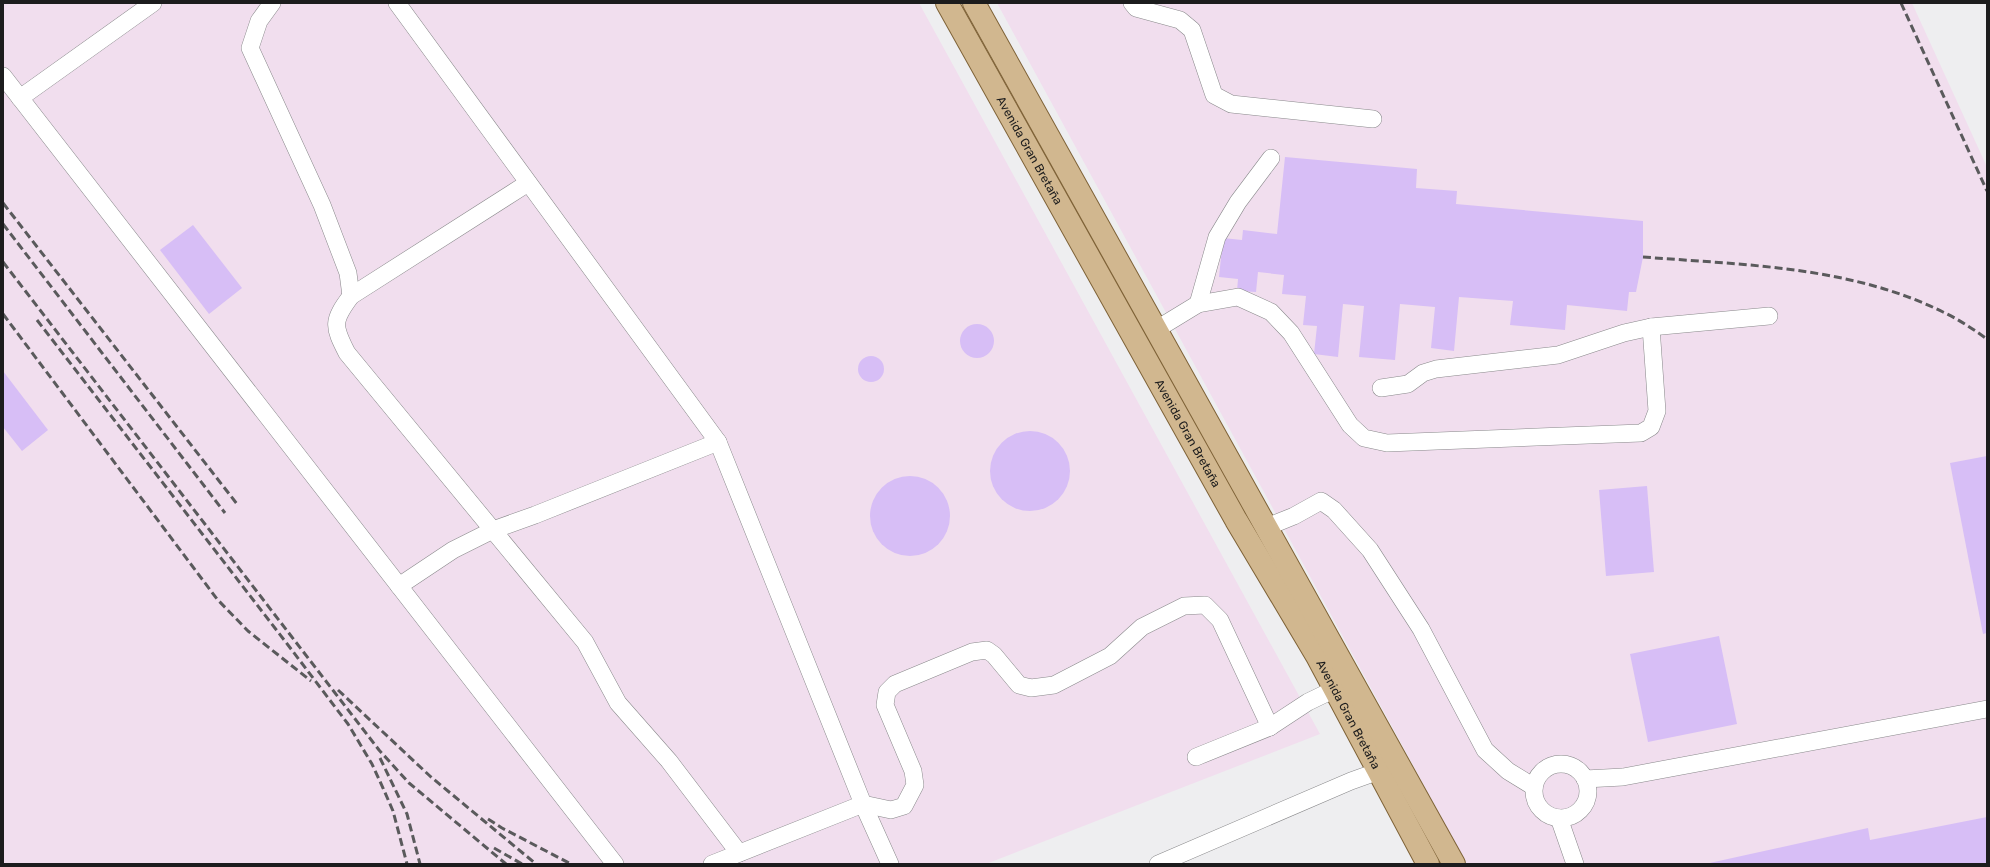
<svg xmlns="http://www.w3.org/2000/svg" width="1990" height="867" viewBox="0 0 1990 867" font-family="Rubik,sans-serif">
<style>
.industrial{fill:#f1deee}
.building{fill:#d7bef6}
.lines{fill:none;stroke-linecap:round;stroke-linejoin:round}
.minor-casing{stroke:#89898b;stroke-width:18}
.major-casing{stroke:#7e6237;stroke-width:24}
.minor{stroke:#fff;stroke-width:17}
.major{stroke:#d1b78f;stroke-width:22}
.rail{stroke:#5a5a5c;stroke-width:3;stroke-dasharray:8 4;stroke-linecap:butt}
.labels{text-anchor:middle;stroke-width:3.5;stroke-linejoin:round;paint-order:stroke}
.street-label{font-size:12px;fill:#1c1c1d;stroke:#eeeef0}
</style>
<rect width="100%" height="100%" fill="#eeeef0"/>
<g class="industrial">
<polygon points="3,3 919,3 1320,734 986,864 3,864"/>
<polygon points="997,3 1912,3 1987,167 1987,864 1467,864"/>
</g>
<g class="building">
<polygon points="1285,157 1417,169 1416,188 1457,191 1456,204 1643,221 1643,257 1636,292 1629,292 1627,311 1567,305 1565,330 1510,325 1513,301 1459,297 1454,351 1431,348 1435,307 1400,304 1395,360 1359,357 1364,306 1343,304 1338,357 1314,354 1317,326 1303,325 1306,296 1282,294 1284,275 1258,272 1256,292 1237,291 1238,279 1219,277 1223,238 1242,240 1243,230 1277,234"/>
<polygon points="193,225 242,288 209,314 160,250"/>
<circle cx="977" cy="341" r="17"/>
<circle cx="871" cy="369" r="13"/>
<polygon points="3,371 48,430 22,451 3,427"/>
<circle cx="1030" cy="471" r="40"/>
<polygon points="1987,456 1987,633 1983,634 1950,463"/>
<circle cx="910" cy="516" r="40"/>
<polygon points="1647,486 1654,572 1606,576 1599,490"/>
<polygon points="1719,636 1737,724 1648,742 1630,654"/>
<polygon points="1987,817 1987,864 1705,864 1868,828 1870,840"/>
</g>
<g class="lines">
<g class="minor-casing">
<g id="minor">
<polyline points="272,3 259,21 250,48 322,205 348,273 351,296"/>
<polyline points="397,3 718,442 863,804 890,864"/>
<polyline points="1132,3 1136,8 1180,20 1192,30 1214,95 1231,104 1373,119"/>
<polyline points="3,76 615,864"/>
<polyline points="20,98 153,3"/>
<path d="M528,183L351,296C332,321 333,326 347,353L585,642L618,703L669,761L739,853"/>
<polyline points="1198,304 1217,237 1238,202 1271,158"/>
<polyline points="1157,329 1198,304 1238,297 1271,312 1291,333 1350,425 1364,438 1387,443 1641,433 1651,427 1657,411 1651,327"/>
<polyline points="1381,388 1408,384 1423,373 1436,369 1558,355 1624,333 1651,327 1769,316"/>
<polyline points="1267,527 1294,516 1321,501 1334,510 1370,550 1421,629 1485,750 1508,771 1534,787"/>
<polyline points="399,586 453,550 493,530 535,515 718,442"/>
<polyline points="1196,757 1270,727 1308,702 1335,689"/>
<circle cx="1561" cy="791" r="27"/>
<polyline points="1585,779 1623,777 1987,709"/>
<polyline points="1559,818 1575,864"/>
<polyline points="712,864 863,804 891,810 904,806 915,785 913,771 885,705 887,692 895,684 972,652 987,650 994,655 1019,685 1031,688 1054,685 1110,656 1142,627 1184,606 1205,605 1220,620 1270,727"/>
<polyline points="1158,864 1351,781 1379,771"/>
</g>
</g>
<g class="major-casing">
<g id="major">
<path id="s1" d="M947,3L1236,520L1317,656L1428,864"/>
<polyline points="974,3 1454,864"/>
</g>
</g>
<use href="#minor" class="minor"/>
<use href="#major" class="major"/>
<g class="rail">
<polyline points="1901,3 1987,191"/>
<polyline points="3,203 237,504"/>
<polyline points="3,224 225,513"/>
<path d="M1643,257C1744,265 1850,266 1943,312C1958,319 1973,329 1987,339"/>
<polyline points="3,262 379,750 409,783 506,864"/>
<polyline points="3,314 217,599 248,631 311,681"/>
<polyline points="37,320 288,645 348,724 372,764 383,788 393,811 407,864"/>
<polyline points="338,690 431,777 536,864"/>
<polyline points="380,758 407,814 420,864"/>
<polyline points="488,819 502,828 571,864"/>
<polyline points="494,848 522,864"/>
</g>
</g>
<g class="labels">
<g class="street-label">
<text dy="4" stroke="none"><textPath href="#s1" startOffset="169">Avenida Gran Bretaña</textPath></text>
<text dy="4" stroke="none"><textPath href="#s1" startOffset="493">Avenida Gran Bretaña</textPath></text>
<text dy="4" stroke="none"><textPath href="#s1" startOffset="817">Avenida Gran Bretaña</textPath></text>
</g>
</g>
<rect width="1990" height="867" fill="none" stroke="#1c1c1d" stroke-width="8"/>
</svg>
